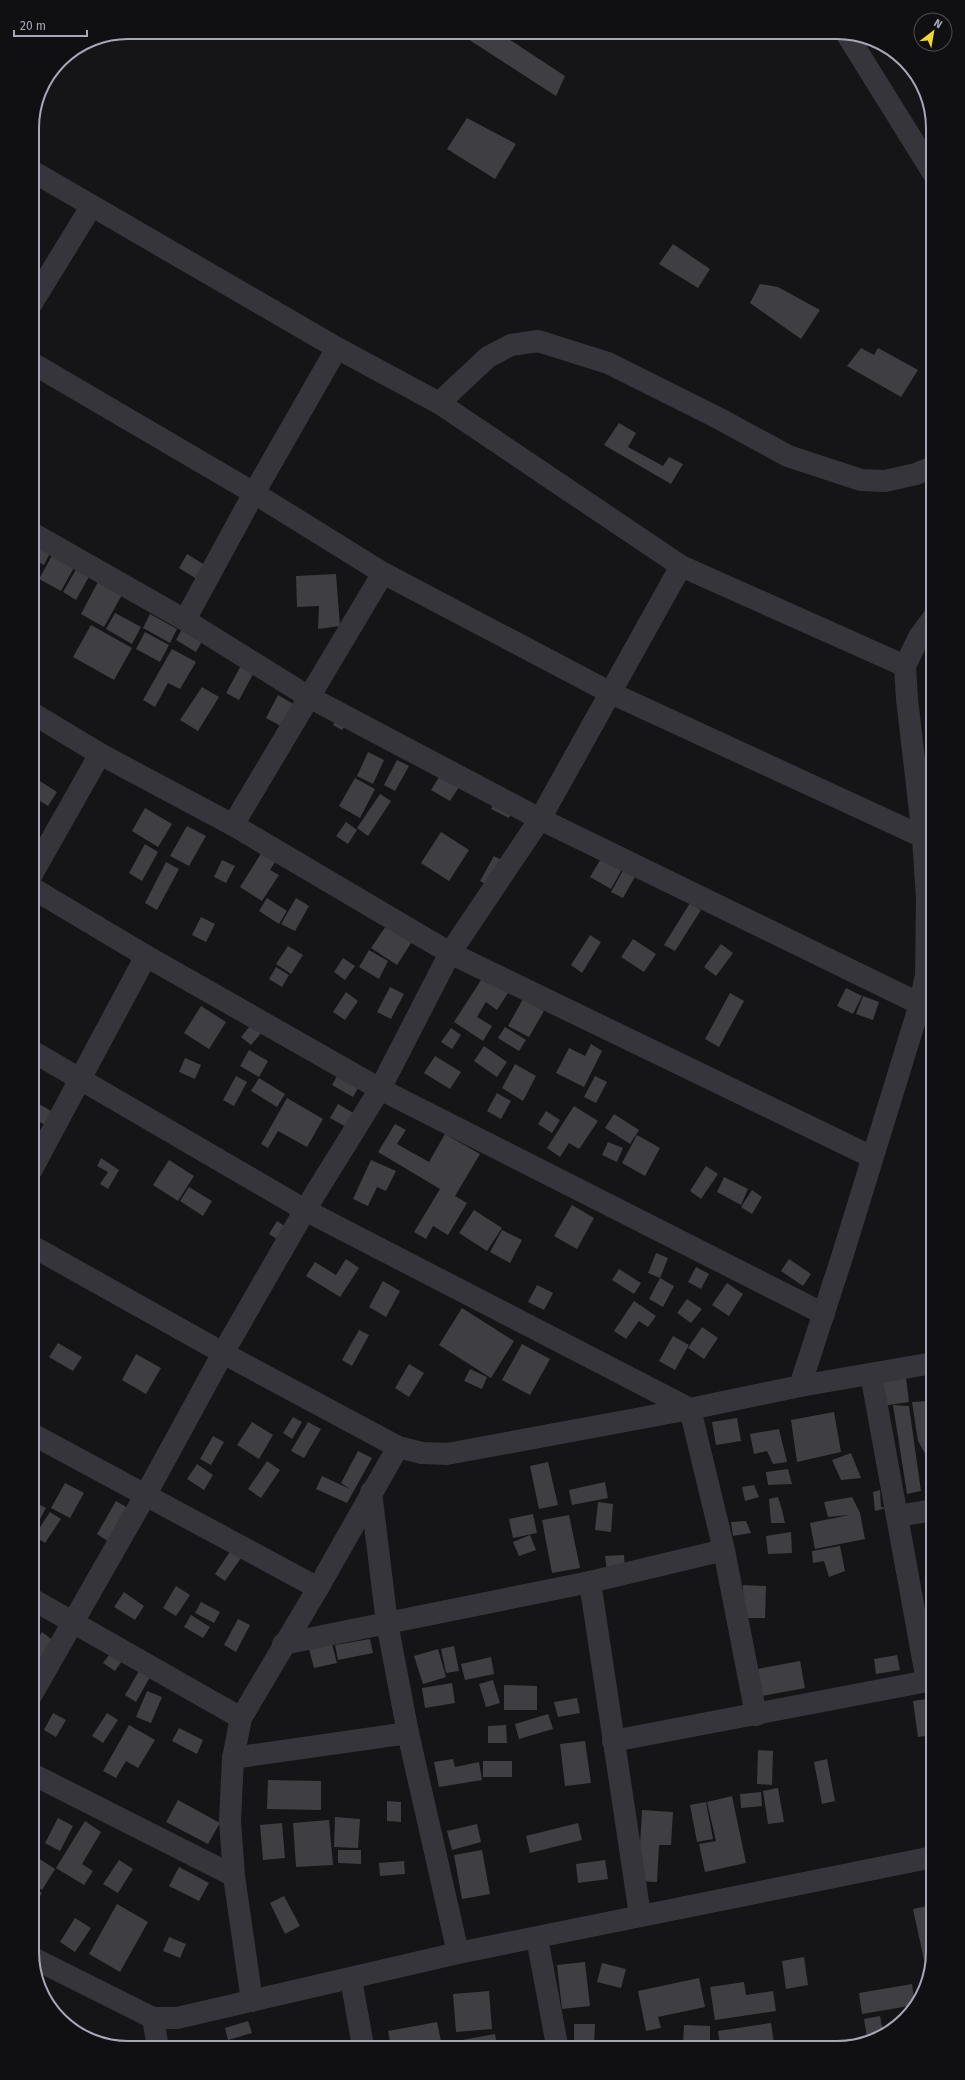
<svg xmlns="http://www.w3.org/2000/svg" width="965" height="2080" viewBox="0 0 965 2080" font-family="'Fira Sans',sans-serif">
<style>
.building{fill:#3f3e43}
.lines{fill:none;stroke-linecap:round;stroke-linejoin:round}
.street{stroke:#36353b;stroke-width:22}
.rim{fill:none;stroke:#a6a8b7;stroke-width:2}
</style>
<rect width="100%" height="100%" fill="#151416"/>
<g class="building">
<polygon points="457,32 498,32 565,76 556,96"/>
<polygon points="578,32 596,32 591,40"/>
<polygon points="467,118 516,144 495,179 447,149"/>
<polygon points="673,244 710,269 698,288 659,264"/>
<polygon points="760,284 778,287 820,310 801,339 750,303"/>
<polygon points="861,348 874,355 878,348 918,370 901,397 847,366"/>
<polygon points="619,423 636,433 628,447 663,466 669,457 683,464 671,484 604,445"/>
<polygon points="43,532 57,539 44,565 32,559 32,554"/>
<polygon points="59,543 81,555 61,591 39,579"/>
<polygon points="187,554 208,567 200,581 179,568"/>
<polygon points="78,566 91,573 76,600 63,592"/>
<polygon points="336,574 340,626 318,629 319,606 297,607 296,576"/>
<polygon points="99,580 123,593 104,627 81,614"/>
<polygon points="115,613 141,627 132,644 106,629"/>
<polygon points="150,614 177,629 170,643 143,628"/>
<polygon points="190,614 211,626 196,652 176,640"/>
<polygon points="91,625 132,648 114,680 73,657"/>
<polygon points="32,631 36,635 32,640"/>
<polygon points="145,632 169,645 160,662 136,649"/>
<polygon points="172,649 196,662 180,689 168,683 155,707 143,700"/>
<polygon points="250,649 263,656 239,700 226,693"/>
<polygon points="202,687 219,697 198,731 180,720"/>
<polygon points="278,695 302,709 290,731 266,718"/>
<polygon points="341,710 351,716 342,730 333,725"/>
<polygon points="368,752 384,760 373,784 357,776"/>
<polygon points="397,760 409,766 395,791 384,785"/>
<polygon points="446,766 465,778 450,801 431,790"/>
<polygon points="32,776 57,792 48,806 32,796"/>
<polygon points="355,778 375,789 360,818 339,806"/>
<polygon points="380,794 391,801 368,836 357,828"/>
<polygon points="498,795 516,804 509,818 491,809"/>
<polygon points="145,808 172,824 158,847 132,831"/>
<polygon points="346,822 357,830 348,844 336,836"/>
<polygon points="187,826 206,836 189,866 170,856"/>
<polygon points="441,832 469,850 449,881 421,863"/>
<polygon points="145,844 158,852 142,881 129,873"/>
<polygon points="265,847 279,856 270,870 279,875 262,901 240,887"/>
<polygon points="605,852 625,864 611,889 590,877"/>
<polygon points="494,856 505,862 491,887 480,881"/>
<polygon points="222,860 235,866 226,883 214,877"/>
<polygon points="166,862 179,869 157,910 145,903"/>
<polygon points="625,867 637,873 623,898 611,892"/>
<polygon points="267,898 287,911 279,924 259,911"/>
<polygon points="296,898 309,906 295,931 281,924"/>
<polygon points="690,903 701,910 675,951 664,945"/>
<polygon points="201,917 215,924 206,942 192,935"/>
<polygon points="388,923 413,940 397,965 371,948"/>
<polygon points="590,935 601,942 582,973 571,965"/>
<polygon points="633,939 656,954 644,972 621,957"/>
<polygon points="721,944 733,953 716,976 704,967"/>
<polygon points="288,946 303,955 291,974 276,964"/>
<polygon points="369,950 388,961 379,979 359,967"/>
<polygon points="343,958 355,966 345,980 334,972"/>
<polygon points="276,967 289,975 282,987 269,979"/>
<polygon points="483,977 508,993 497,1010 486,1002 477,1017 492,1026 483,1041 454,1022"/>
<polygon points="390,987 404,994 391,1019 377,1012"/>
<polygon points="846,988 862,996 853,1014 837,1006"/>
<polygon points="346,992 358,1001 345,1020 333,1012"/>
<polygon points="730,993 744,1001 719,1047 705,1039"/>
<polygon points="863,996 879,1002 873,1020 856,1014"/>
<polygon points="523,999 544,1011 529,1037 508,1026"/>
<polygon points="201,1006 226,1022 209,1049 184,1033"/>
<polygon points="258,1016 268,1025 251,1045 241,1037"/>
<polygon points="505,1027 526,1040 519,1051 498,1038"/>
<polygon points="451,1028 461,1035 452,1049 441,1042"/>
<polygon points="591,1044 602,1051 584,1087 556,1073 569,1048 585,1056"/>
<polygon points="484,1046 507,1062 497,1077 474,1061"/>
<polygon points="249,1050 268,1061 259,1077 240,1066"/>
<polygon points="435,1056 461,1072 450,1089 424,1073"/>
<polygon points="185,1058 201,1065 195,1079 179,1072"/>
<polygon points="345,1062 366,1074 353,1097 332,1085"/>
<polygon points="515,1064 536,1076 523,1101 502,1088"/>
<polygon points="236,1076 247,1082 234,1106 223,1100"/>
<polygon points="595,1076 607,1082 596,1103 584,1097"/>
<polygon points="259,1078 285,1094 277,1107 251,1091"/>
<polygon points="497,1093 511,1101 501,1119 487,1111"/>
<polygon points="287,1098 323,1119 307,1147 278,1131 268,1148 261,1144"/>
<polygon points="39,1104 64,1118 57,1131 32,1118"/>
<polygon points="338,1104 357,1115 350,1129 330,1118"/>
<polygon points="574,1106 598,1121 579,1149 569,1143 560,1157 547,1148"/>
<polygon points="546,1111 560,1120 552,1133 538,1124"/>
<polygon points="614,1114 639,1130 630,1144 605,1128"/>
<polygon points="395,1124 406,1130 397,1144 429,1162 445,1134 480,1154 455,1196 467,1203 448,1235 433,1226 426,1239 414,1232 440,1189 378,1152"/>
<polygon points="637,1135 660,1148 645,1176 622,1163"/>
<polygon points="608,1142 623,1148 617,1162 602,1155"/>
<polygon points="101,1158 119,1170 108,1189 100,1184 108,1172 97,1166"/>
<polygon points="169,1160 194,1176 178,1201 153,1185"/>
<polygon points="371,1160 396,1171 386,1191 377,1187 368,1206 353,1199"/>
<polygon points="706,1166 718,1174 701,1199 690,1191"/>
<polygon points="724,1177 748,1189 741,1205 717,1192"/>
<polygon points="189,1187 212,1201 203,1216 180,1201"/>
<polygon points="752,1190 762,1197 752,1214 741,1207"/>
<polygon points="572,1205 594,1218 577,1249 554,1236"/>
<polygon points="474,1210 502,1228 487,1251 459,1233"/>
<polygon points="277,1221 297,1234 289,1247 269,1234"/>
<polygon points="502,1230 522,1240 510,1263 490,1252"/>
<polygon points="656,1253 668,1258 660,1278 648,1273"/>
<polygon points="346,1259 359,1268 340,1297 306,1276 315,1262 336,1275"/>
<polygon points="789,1259 811,1274 803,1286 781,1271"/>
<polygon points="696,1267 709,1274 701,1289 688,1282"/>
<polygon points="619,1269 641,1283 634,1294 612,1280"/>
<polygon points="660,1278 674,1286 663,1307 649,1299"/>
<polygon points="383,1281 400,1291 386,1317 369,1307"/>
<polygon points="727,1283 743,1294 729,1316 712,1305"/>
<polygon points="537,1285 553,1293 544,1310 528,1302"/>
<polygon points="687,1299 702,1309 691,1323 677,1313"/>
<polygon points="634,1301 656,1316 648,1327 639,1321 626,1339 614,1331"/>
<polygon points="462,1308 514,1341 491,1378 439,1345"/>
<polygon points="702,1327 718,1338 704,1359 688,1348"/>
<polygon points="359,1330 369,1335 352,1366 342,1360"/>
<polygon points="673,1336 689,1345 675,1370 659,1361"/>
<polygon points="58,1343 82,1357 73,1371 49,1357"/>
<polygon points="522,1344 550,1359 530,1395 502,1380"/>
<polygon points="136,1354 161,1368 146,1394 122,1380"/>
<polygon points="409,1364 424,1373 409,1397 395,1388"/>
<polygon points="470,1369 487,1377 482,1389 464,1381"/>
<polygon points="906,1378 909,1402 882,1406 879,1381"/>
<polygon points="928,1401 931,1430 933,1426 933,1456 927,1457 918,1441 912,1402"/>
<polygon points="893,1405 909,1406 921,1491 907,1494"/>
<polygon points="834,1412 841,1452 797,1462 791,1420"/>
<polygon points="293,1417 302,1422 292,1439 283,1433"/>
<polygon points="737,1418 741,1441 716,1445 712,1422"/>
<polygon points="252,1422 273,1435 259,1459 237,1445"/>
<polygon points="308,1422 321,1429 304,1458 291,1451"/>
<polygon points="779,1429 787,1462 773,1464 767,1451 754,1454 750,1434"/>
<polygon points="213,1436 224,1442 211,1465 200,1459"/>
<polygon points="358,1451 372,1458 347,1503 316,1489 322,1476 350,1489 341,1483"/>
<polygon points="851,1453 861,1478 841,1480 832,1460"/>
<polygon points="267,1461 280,1470 261,1498 248,1489"/>
<polygon points="548,1462 558,1505 539,1509 530,1466"/>
<polygon points="197,1464 213,1475 204,1490 187,1479"/>
<polygon points="788,1469 792,1484 768,1485 766,1472"/>
<polygon points="605,1482 608,1498 572,1505 569,1490"/>
<polygon points="65,1483 84,1493 70,1518 51,1508"/>
<polygon points="754,1485 759,1497 745,1501 742,1487"/>
<polygon points="880,1490 881,1507 886,1508 875,1511 873,1492"/>
<polygon points="778,1497 782,1510 785,1523 771,1523 769,1499"/>
<polygon points="852,1497 860,1513 865,1539 815,1549 810,1523 849,1515 828,1517 824,1502"/>
<polygon points="32,1501 46,1508 32,1534"/>
<polygon points="116,1501 128,1508 109,1542 97,1534"/>
<polygon points="598,1502 613,1504 611,1532 595,1530"/>
<polygon points="50,1512 61,1519 45,1543 34,1536"/>
<polygon points="533,1514 537,1533 513,1538 509,1519"/>
<polygon points="569,1515 580,1568 552,1573 542,1520"/>
<polygon points="746,1521 751,1533 733,1536 731,1522"/>
<polygon points="791,1532 792,1553 768,1554 766,1536"/>
<polygon points="530,1535 536,1550 519,1556 513,1542"/>
<polygon points="840,1546 845,1571 829,1577 824,1561 813,1563 812,1551"/>
<polygon points="231,1550 241,1558 225,1581 215,1574"/>
<polygon points="624,1555 625,1569 607,1571 605,1556"/>
<polygon points="743,1585 766,1586 765,1618 743,1618"/>
<polygon points="176,1586 190,1595 176,1616 163,1608"/>
<polygon points="124,1592 144,1606 135,1620 114,1607"/>
<polygon points="201,1602 220,1612 214,1623 195,1613"/>
<polygon points="191,1615 210,1627 203,1638 184,1627"/>
<polygon points="238,1619 250,1625 236,1652 224,1645"/>
<polygon points="933,1628 933,1645 932,1645 929,1629"/>
<polygon points="42,1632 55,1642 41,1664 32,1658 32,1647"/>
<polygon points="370,1639 373,1653 338,1660 335,1645"/>
<polygon points="332,1644 337,1663 314,1668 309,1649"/>
<polygon points="454,1646 459,1671 446,1673 441,1649"/>
<polygon points="438,1649 446,1677 423,1684 414,1656"/>
<polygon points="113,1650 124,1658 115,1671 103,1663"/>
<polygon points="897,1655 900,1670 876,1674 874,1659"/>
<polygon points="491,1657 494,1674 465,1680 461,1664"/>
<polygon points="800,1661 805,1688 762,1696 757,1669"/>
<polygon points="139,1671 150,1677 136,1702 125,1695"/>
<polygon points="493,1680 500,1703 486,1707 479,1684"/>
<polygon points="452,1683 455,1703 425,1708 422,1688"/>
<polygon points="504,1685 537,1686 537,1710 504,1710"/>
<polygon points="147,1691 162,1697 151,1723 136,1717"/>
<polygon points="577,1698 580,1713 558,1717 554,1702"/>
<polygon points="933,1698 933,1735 918,1737 913,1701"/>
<polygon points="53,1713 66,1720 56,1737 44,1730"/>
<polygon points="107,1713 118,1720 103,1743 92,1736"/>
<polygon points="548,1714 553,1729 519,1739 515,1724"/>
<polygon points="129,1725 155,1740 138,1768 126,1761 116,1778 103,1771"/>
<polygon points="506,1725 507,1743 488,1743 488,1726"/>
<polygon points="179,1728 203,1740 197,1754 172,1741"/>
<polygon points="585,1741 591,1783 565,1786 560,1744"/>
<polygon points="758,1750 773,1751 772,1785 757,1784"/>
<polygon points="453,1759 455,1767 479,1762 482,1780 439,1787 434,1762"/>
<polygon points="827,1759 835,1801 822,1804 814,1762"/>
<rect x="483" y="1761" width="29" height="16"/>
<polygon points="268,1780 321,1781 321,1810 267,1809"/>
<polygon points="778,1788 784,1822 768,1824 763,1791"/>
<polygon points="761,1792 762,1806 741,1808 740,1794"/>
<polygon points="732,1796 746,1863 705,1872 699,1844 716,1841 707,1802"/>
<polygon points="178,1800 220,1823 208,1844 166,1822"/>
<polygon points="387,1801 401,1802 401,1822 387,1821"/>
<polygon points="706,1802 713,1839 697,1842 690,1805"/>
<polygon points="32,1810 37,1813 32,1822"/>
<polygon points="642,1810 673,1812 671,1845 659,1845 657,1882 638,1881"/>
<polygon points="335,1817 360,1819 358,1848 334,1847"/>
<polygon points="58,1818 73,1826 60,1851 45,1843"/>
<polygon points="329,1820 333,1865 296,1867 293,1823"/>
<polygon points="85,1821 101,1832 82,1864 93,1871 84,1885 56,1868"/>
<polygon points="282,1823 285,1858 263,1860 260,1825"/>
<polygon points="578,1823 582,1840 530,1853 526,1836"/>
<polygon points="477,1824 481,1842 452,1850 447,1831"/>
<polygon points="32,1841 40,1845 34,1855 32,1854"/>
<polygon points="338,1850 361,1850 361,1864 338,1863"/>
<polygon points="482,1850 490,1894 462,1899 454,1855"/>
<polygon points="35,1856 55,1869 42,1890 32,1883 32,1860"/>
<polygon points="119,1860 133,1869 118,1893 103,1884"/>
<polygon points="605,1860 608,1879 578,1883 576,1864"/>
<polygon points="404,1861 405,1874 380,1876 379,1863"/>
<polygon points="179,1867 209,1883 199,1901 169,1886"/>
<polygon points="32,1886 42,1893 32,1908"/>
<polygon points="284,1896 300,1926 285,1934 270,1903"/>
<polygon points="117,1904 148,1922 120,1972 89,1954"/>
<polygon points="932,1905 933,1953 930,1973 927,1974 913,1909"/>
<polygon points="75,1918 91,1928 75,1952 60,1942"/>
<polygon points="169,1937 186,1944 180,1958 163,1951"/>
<polygon points="804,1957 808,1985 786,1989 782,1961"/>
<polygon points="585,1962 590,2006 562,2009 557,1965"/>
<polygon points="602,1963 626,1969 621,1988 597,1982"/>
<polygon points="699,1978 705,2007 658,2017 661,2028 646,2031 638,1991"/>
<polygon points="744,1982 746,1995 773,1991 776,2011 715,2020 710,1987"/>
<polygon points="912,1984 915,2005 862,2014 859,1993"/>
<polygon points="489,1991 492,2029 456,2032 453,1994"/>
<polygon points="880,2016 883,2032 868,2043 864,2019"/>
<polygon points="248,2021 252,2033 228,2040 225,2028"/>
<polygon points="437,2022 442,2046 391,2046 388,2031"/>
<polygon points="771,2023 774,2043 720,2044 718,2031"/>
<polygon points="574,2024 595,2024 594,2045 574,2045"/>
<polygon points="684,2025 710,2026 710,2044 683,2044"/>
<polygon points="495,2034 497,2045 463,2046 462,2040"/>
</g>
<g class="lines">
<g class="street">
<polyline points="846,33 933,173"/>
<polyline points="32,171 337,348 439,403 681,566 905,666"/>
<polyline points="32,303 91,207"/>
<polyline points="32,363 254,493 383,573 611,693 923,837"/>
<polyline points="439,403 488,357 511,345 538,341 608,363 720,419 788,456 861,480 885,481 916,474 933,467"/>
<polyline points="32,533 185,620 309,697 540,819 920,1004"/>
<polyline points="185,620 254,493 337,348"/>
<polyline points="32,713 100,754 233,825 450,953 872,1157"/>
<polyline points="233,825 383,573"/>
<polyline points="32,874 100,754"/>
<polyline points="32,888 146,956 380,1089 824,1314"/>
<polyline points="32,1051 305,1210 690,1409 724,1550 756,1715"/>
<polyline points="32,1169 146,956"/>
<polyline points="32,1246 223,1353 398,1447 422,1453 447,1454 690,1409 800,1386 842,1257 920,1004 926,975 927,899 923,837 907,699 905,666 919,637 933,618"/>
<polyline points="871,1374 927,1681"/>
<polyline points="800,1386 933,1363"/>
<polyline points="32,1434 318,1588"/>
<polyline points="371,1492 387,1623 408,1733 458,1953"/>
<polyline points="898,1516 933,1510"/>
<polyline points="590,1582 640,1915"/>
<polyline points="32,1599 241,1718"/>
<polyline points="283,1644 590,1582 724,1550"/>
<polyline points="32,1694 145,1496 223,1353 305,1210 380,1089 450,953 540,819 681,566"/>
<polyline points="613,1741 933,1680"/>
<polyline points="233,1758 408,1733"/>
<polyline points="32,1774 234,1876"/>
<polyline points="537,1938 557,2045"/>
<polyline points="33,1958 153,2018 158,2048"/>
<polyline points="351,1979 363,2046"/>
<polyline points="252,2001 234,1876 230,1821 233,1758 241,1718 318,1588 398,1447"/>
<polyline points="153,2018 177,2018 458,1953 933,1857"/>
</g>
</g>
<path d="M0 0H965V2080H0ZM128 39H837A89 89 0 0 1 926 128V1952A89 89 0 0 1 837 2041H128A89 89 0 0 1 39 1952V128A89 89 0 0 1 128 39Z" fill="#100f11" fill-rule="evenodd"/>
<path class="rim" d="M128 39H837A89 89 0 0 1 926 128V1952A89 89 0 0 1 837 2041H128A89 89 0 0 1 39 1952V128A89 89 0 0 1 128 39Z"/>
<g transform="translate(933 32) rotate(31)"><circle r="19" fill="#100f11" stroke="#4c4c53"/>
<path d="M0-3L7 15L0 10L-7 15Z" fill="#f2d630"/>
<text y="-6" font-size="11" font-weight="bold" text-anchor="middle" fill="#a6a8b7">N</text>
</g>
<path d="M14 30v6h73v-6" fill="none" stroke="#a6a8b7" stroke-width="2"/>
<text x="20" y="30" font-size="12" fill="#a6a8b7" stroke="#100f11" stroke-width="3" paint-order="stroke">20 m</text>
</svg>
